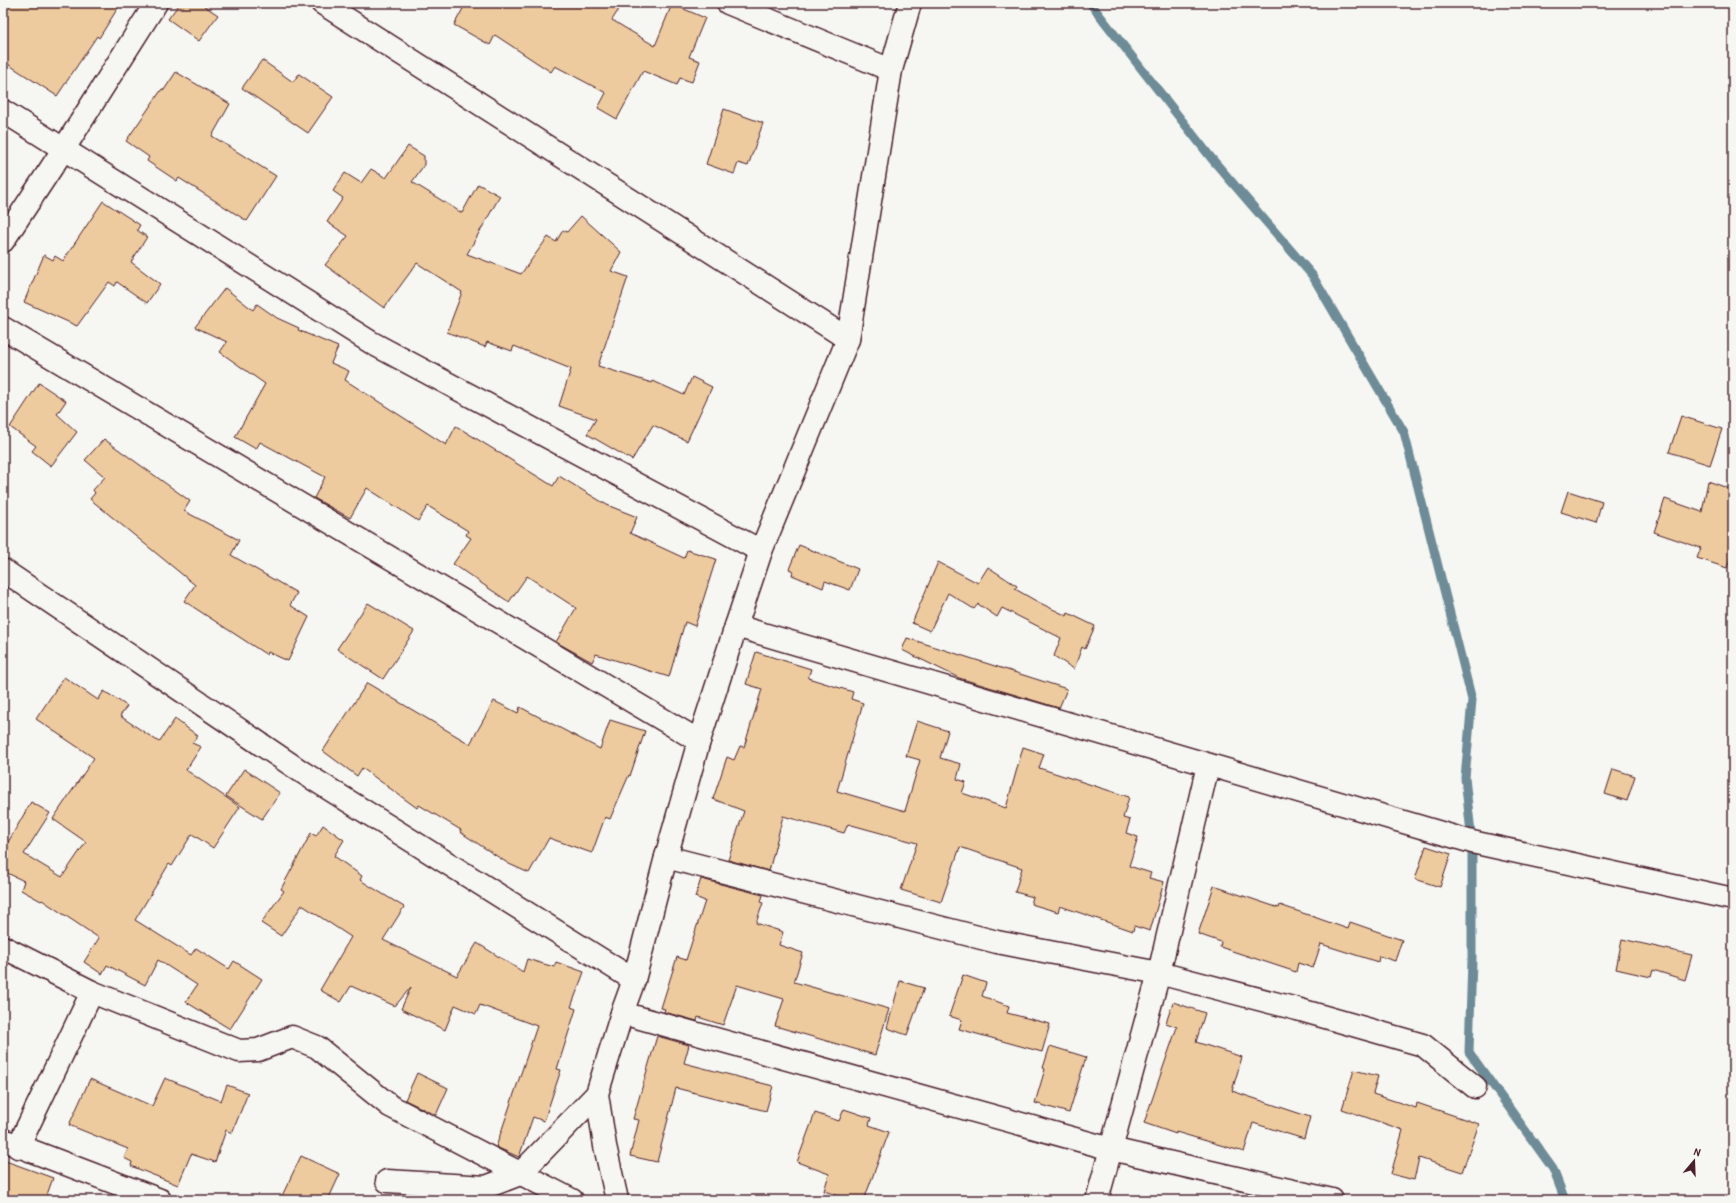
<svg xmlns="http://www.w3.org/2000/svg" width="1736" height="1203" viewBox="0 0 1736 1203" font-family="'Patrick Hand',sans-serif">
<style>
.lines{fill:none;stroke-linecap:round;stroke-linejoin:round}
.stream{stroke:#6d8c97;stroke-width:9}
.building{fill:#edcb9e;stroke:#4a1f2b}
.street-casing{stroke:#4a1f2b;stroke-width:25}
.secondary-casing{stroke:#4a1f2b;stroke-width:25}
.street{stroke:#f6f6f2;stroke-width:22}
.secondary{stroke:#f6f6f2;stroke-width:22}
</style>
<rect width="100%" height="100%" fill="#f6f6f2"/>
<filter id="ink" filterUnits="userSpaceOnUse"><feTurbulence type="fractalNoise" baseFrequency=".025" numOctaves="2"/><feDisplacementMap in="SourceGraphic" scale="8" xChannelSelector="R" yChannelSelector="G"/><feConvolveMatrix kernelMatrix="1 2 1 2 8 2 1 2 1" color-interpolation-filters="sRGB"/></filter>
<g filter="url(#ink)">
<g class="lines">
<polyline class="stream" points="1090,3 1212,159 1312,275 1404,432 1472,700 1465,778 1472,842 1472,960 1469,1052 1553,1169 1565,1200"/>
</g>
<g class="building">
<polygon points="3,3 121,3 99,38 97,36 57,96 3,61"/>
<polygon points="180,3 200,3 218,15 199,41 168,19"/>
<polygon points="466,3 623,3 612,20 655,46 672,4 705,18 689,57 700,61 692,82 680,78 677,85 643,71 617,119 598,108 606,93 555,66 551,72 495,35 490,45 454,25"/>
<polygon points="262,60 293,82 299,74 333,97 308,133 242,88"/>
<polygon points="176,72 230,104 212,136 276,176 247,221 179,178 177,181 147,161 149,157 126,141 162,89 164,90"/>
<polygon points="724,109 763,123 748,166 738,163 734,174 706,164"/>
<polygon points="408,146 424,156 424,165 412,182 462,213 478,184 500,196 467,254 521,274 548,237 556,242 563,230 567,232 581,216 621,252 611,271 628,277 598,366 652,383 653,381 684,395 692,377 712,387 687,441 653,425 632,460 587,434 596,419 559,406 571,369 514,346 512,351 487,342 485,347 447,332 462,292 417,263 384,308 325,265 348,236 327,222 343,198 333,191 345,173 361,183 371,169 386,178"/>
<polygon points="103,201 140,225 137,230 147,237 131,262 160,284 147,303 117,282 115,286 109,282 77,326 24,302 44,255 53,260 55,256 63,261"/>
<polygon points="225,288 253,310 257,304 277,318 299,328 298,330 338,347 331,363 349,371 345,380 446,445 456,426 553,486 559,476 607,505 637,517 630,533 684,558 687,550 716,559 695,626 685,622 669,677 596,654 592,662 556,642 576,608 527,576 509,602 453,564 471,538 466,535 468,531 428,506 418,521 367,488 350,518 314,498 325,477 260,442 256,449 235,437 265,384 220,352 227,342 195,327"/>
<polygon points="39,383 66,401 57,414 77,432 51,466 32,451 36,446 10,427"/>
<polygon points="1681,416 1722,429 1710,465 1669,452"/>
<polygon points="104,439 190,501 184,511 239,540 231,555 297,593 290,605 309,617 288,661 268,652 267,655 184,601 195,585 90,499 95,493 93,490 105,477 85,460"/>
<polygon points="1708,481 1733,490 1733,549 1727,568 1697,558 1701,548 1654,532 1665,499 1702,512"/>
<polygon points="1568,491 1602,502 1596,523 1561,512"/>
<polygon points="799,545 858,569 850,590 825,581 823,588 792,575 793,571 789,569"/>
<polygon points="938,562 978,583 988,567 1017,586 1015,589 1038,602 1067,616 1068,613 1095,626 1085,649 1082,647 1074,669 1054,656 1061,638 1002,608 997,617 978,604 974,609 948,593 930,631 912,623"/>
<polygon points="368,603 414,631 383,679 337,649"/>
<polygon points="907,638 1067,689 1059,708 959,678 902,650"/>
<polygon points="756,652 811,669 808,678 853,692 851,699 863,703 837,791 905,811 920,760 906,756 917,721 948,731 940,758 961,764 957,779 966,782 962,793 1006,808 1023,747 1044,754 1039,768 1129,797 1123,818 1130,820 1126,833 1138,837 1129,866 1151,873 1149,878 1164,882 1150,931 1134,926 1133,931 1060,906 1058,912 1031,904 1033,897 1015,892 1022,868 960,847 941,902 901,890 917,843 848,824 844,833 783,816 769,871 728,860 744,811 713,799 727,757 734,760 740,746 744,747 762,689 746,684"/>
<polygon points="64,677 98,700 104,691 127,706 120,716 159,742 175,719 198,736 192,743 201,747 186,770 240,807 213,848 192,834 172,866 169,864 135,920 191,955 196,948 229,969 234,961 262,979 230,1029 186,1002 197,985 158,960 145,985 107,965 102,974 84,962 99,938 42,900 41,901 21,890 24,881 3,871 3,842 7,844 31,802 50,813 24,854 62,877 86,842 53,819 94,758 36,719"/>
<polygon points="367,683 470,744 494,701 518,713 520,707 600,749 610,720 645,731 630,776 629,775 610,819 605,817 592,853 549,838 529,873 509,864 460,832 461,830 419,805 417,808 362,768 357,776 323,751"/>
<polygon points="244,769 280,793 262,819 226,796"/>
<polygon points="1613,769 1635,776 1627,801 1605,794"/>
<polygon points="323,825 344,840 334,856 362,876 360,880 404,907 383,940 457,976 477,943 523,972 527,959 554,967 556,962 584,972 571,1007 576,1009 557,1069 561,1070 544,1121 533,1117 519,1157 496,1147 537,1026 480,1005 476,1014 455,1005 445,1030 401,1009 411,987 395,1006 351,986 341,1002 320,990 351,937 302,905 281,936 261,923 284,891 281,889 311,833 316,836"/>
<polygon points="1426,846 1451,854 1440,887 1415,879"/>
<polygon points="701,879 763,895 761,902 763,903 756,923 783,932 779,945 803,953 794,982 889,1009 875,1055 775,1026 784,999 737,985 723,1025 698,1017 697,1021 664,1012 665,1009 661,1008 677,957 686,960 705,901 695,897"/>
<polygon points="1214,886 1279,908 1280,905 1348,929 1350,922 1402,940 1395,961 1379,956 1378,962 1321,944 1313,968 1298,963 1296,972 1220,947 1221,942 1198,934"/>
<polygon points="1622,939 1692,955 1685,980 1653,970 1651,977 1616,969"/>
<polygon points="963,975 986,983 982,996 1009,1006 1007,1013 1050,1024 1042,1052 959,1029 962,1020 949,1016"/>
<polygon points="900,981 924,988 907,1035 887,1028"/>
<polygon points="1173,1002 1205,1013 1196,1042 1242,1057 1232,1091 1310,1117 1304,1139 1253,1123 1244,1152 1176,1132 1176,1134 1144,1123 1177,1027 1166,1023"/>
<polygon points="657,1036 689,1045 684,1063 773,1086 766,1111 676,1088 657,1162 630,1156 639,1120 633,1119"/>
<polygon points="1050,1046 1086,1057 1069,1113 1035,1103 1045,1069 1043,1068"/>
<polygon points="1354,1070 1378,1076 1373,1094 1416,1108 1417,1103 1479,1124 1462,1172 1419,1158 1414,1180 1391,1174 1403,1130 1342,1109"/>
<polygon points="417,1073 448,1088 436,1115 405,1100"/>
<polygon points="165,1078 221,1101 227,1085 248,1093 232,1133 226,1130 215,1162 191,1154 178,1185 131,1166 132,1162 124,1158 128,1149 69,1125 90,1079 152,1106"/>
<polygon points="844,1109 871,1118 869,1125 889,1132 864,1200 852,1200 824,1191 829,1174 797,1162 815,1113 839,1121"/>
<polygon points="301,1156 340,1174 328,1200 280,1200"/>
<polygon points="3,1160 53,1178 45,1200 3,1200"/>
</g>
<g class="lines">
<g class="street-casing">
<g id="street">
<polyline points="728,3 891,70"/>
<polyline points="3,111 372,343 761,551"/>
<polyline points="3,241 63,150 156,3"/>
<polyline points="3,328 699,741"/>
<polyline points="3,570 302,772 634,980"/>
<polyline points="736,626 1472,842 1733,899"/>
<polyline points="666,857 997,942 1159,973 1297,1009 1423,1045 1475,1087"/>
<polyline points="3,947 92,992 239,1051 258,1050 292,1037 317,1047 390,1106 572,1200"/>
<polyline points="622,1013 1111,1149 1332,1200"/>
<polyline points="3,1140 160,1200"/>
<polyline points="18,1147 92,992"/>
<polyline points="387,1181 486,1187 520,1174 597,1094"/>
<polyline points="617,1200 605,1146 597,1094 622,1013 634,980 666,857 699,741 736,626 761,551 848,339 891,70 910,3"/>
<polyline points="1097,1200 1159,973 1208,765"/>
</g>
</g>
<g class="secondary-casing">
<polyline id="secondary" points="322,3 848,339"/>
</g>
<use href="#street" class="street"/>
<use href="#secondary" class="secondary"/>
</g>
</g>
<rect width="1736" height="1203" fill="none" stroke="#f6f6f2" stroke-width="16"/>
<rect x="8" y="8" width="1720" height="1187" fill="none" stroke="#4a1f2b" stroke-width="1.5" filter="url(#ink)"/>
<g transform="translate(1694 1161) rotate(19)" stroke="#f6f6f2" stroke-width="3" paint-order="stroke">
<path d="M0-3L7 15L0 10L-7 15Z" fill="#4a1f2b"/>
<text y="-6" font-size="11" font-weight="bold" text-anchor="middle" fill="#4a1f2b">N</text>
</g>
</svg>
